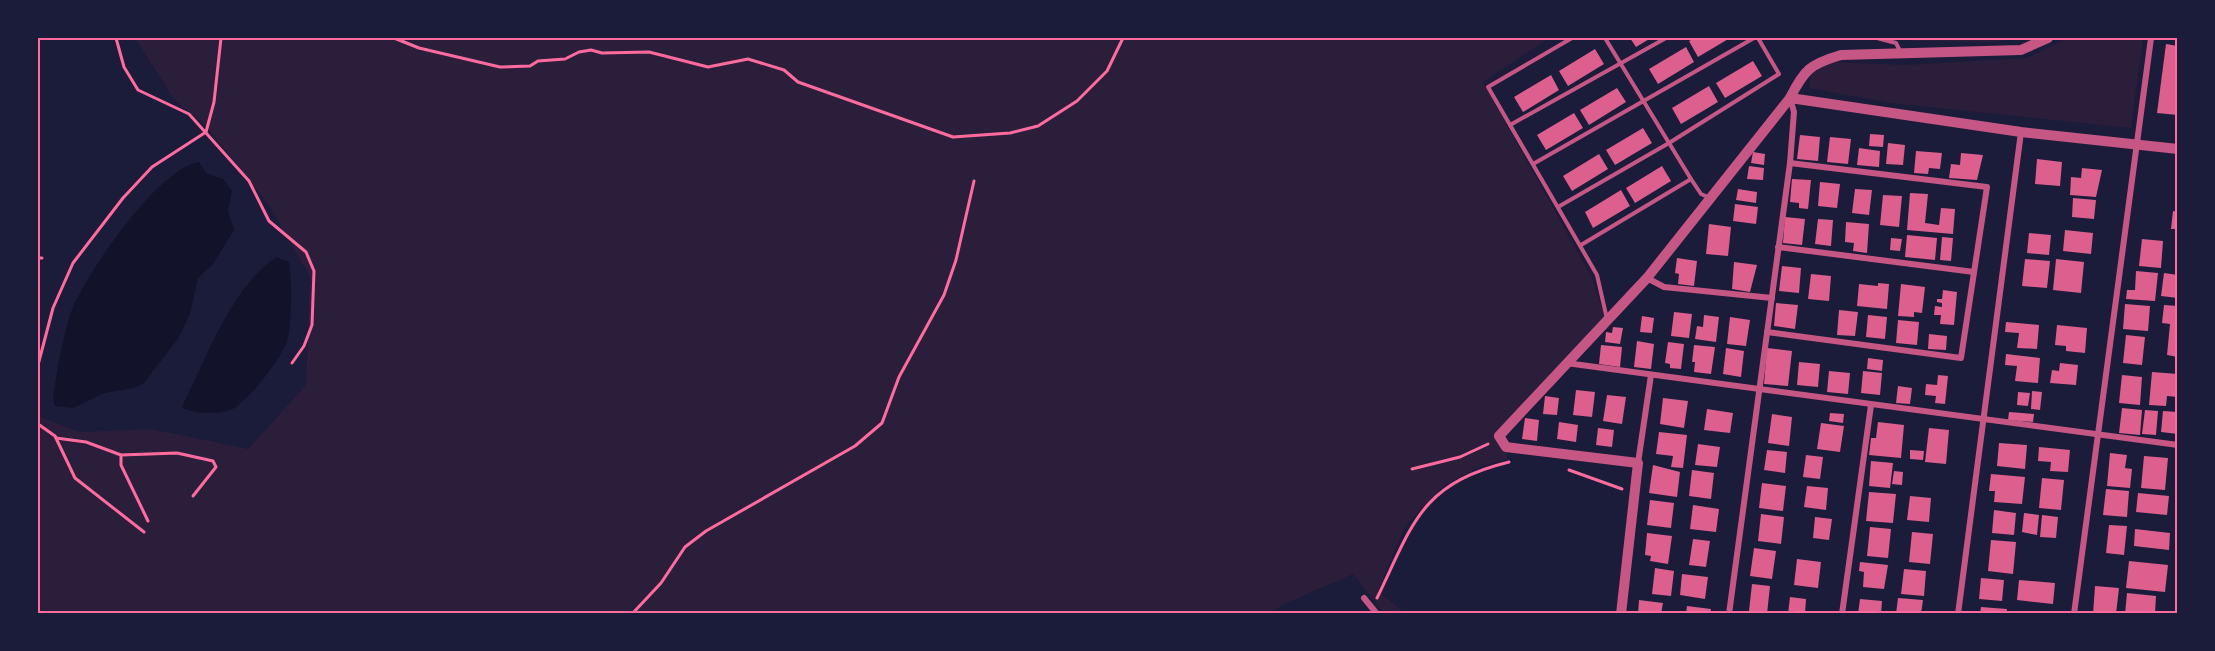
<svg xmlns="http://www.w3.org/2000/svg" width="2215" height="651" viewBox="0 0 2215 651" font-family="Barlow,sans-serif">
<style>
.green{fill:#2a1e3b}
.water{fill:#12122b}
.building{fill:#dd5f8e}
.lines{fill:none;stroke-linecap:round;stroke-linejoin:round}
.path{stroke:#ff6b9d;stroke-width:3}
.service{stroke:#c65784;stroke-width:4}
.minor{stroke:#c65784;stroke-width:6}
.tertiary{stroke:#c65784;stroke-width:10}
.neatline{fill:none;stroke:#ff6b9d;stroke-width:2}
</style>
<rect width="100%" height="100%" fill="#1b1b3a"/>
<g class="green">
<polygon points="135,38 1549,38 1483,82 1592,278 1605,318 1504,439 1508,456 1507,460 1481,466 1445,485 1405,526 1378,591 1405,613 1384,613 1353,574 1282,605 1269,614 38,613 38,416 80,432 151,429 248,449 306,385 310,277 269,205 206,126 174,99"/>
<polygon points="1899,38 2020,38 1993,42 1911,41"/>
<polygon points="2064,38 2143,38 2131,128 1891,103 1809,88 1811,73 1831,62 1906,65 2027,58 2062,41"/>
</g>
<g class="water">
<path d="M199,162L206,173L223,179L232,191L228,211L234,230L213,264L198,278L190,314L179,337L144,383L134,388L104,393L73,408L55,406C51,398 55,388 56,379C59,357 64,333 71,312C85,275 158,168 199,162Z"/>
<path d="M277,257L289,262C292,276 292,326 287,341C281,359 252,395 236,407C224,415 194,415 182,407C205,361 233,284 277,257Z"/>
</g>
<g class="building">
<polygon points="1630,38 1651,38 1636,47"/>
<polygon points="1695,38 1730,38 1698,57 1689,41"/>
<polygon points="2166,44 2178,46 2178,115 2157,113"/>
<polygon points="1686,47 1694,62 1658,84 1649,69"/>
<polygon points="1595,49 1604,64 1568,86 1559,71"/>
<polygon points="1753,61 1762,76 1725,98 1716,83"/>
<polygon points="1551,75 1559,90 1523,112 1514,97"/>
<polygon points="1709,86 1718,102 1681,124 1672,108"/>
<polygon points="1617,88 1626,102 1589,125 1580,110"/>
<polygon points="1574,113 1583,128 1546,150 1537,135"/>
<polygon points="1643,128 1652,143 1615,165 1606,150"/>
<polygon points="1870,134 1884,135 1883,147 1869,146"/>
<polygon points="1800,135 1820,137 1818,161 1797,159"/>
<polygon points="1830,137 1851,139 1848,164 1827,162"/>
<polygon points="1888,143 1905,145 1903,165 1886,164"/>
<polygon points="1859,148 1880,151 1879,167 1857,165"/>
<polygon points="1916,151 1942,153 1940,169 1929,168 1928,174 1914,173"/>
<polygon points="1753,152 1765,154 1764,165 1751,163"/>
<polygon points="1961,153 1983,155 1977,180 1949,178 1951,164 1960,165"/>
<polygon points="1599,154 1608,169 1572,191 1563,176"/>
<polygon points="2037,159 2062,162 2060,186 2035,184"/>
<polygon points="1662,166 1671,181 1635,203 1626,188"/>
<polygon points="1749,166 1764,168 1763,180 1747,179"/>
<polygon points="2082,168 2102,170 2096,197 2070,195 2071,177 2081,178"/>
<polygon points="1792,179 1811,180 1808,209 1799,208 1799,203 1790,202"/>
<polygon points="1820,182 1840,184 1837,208 1818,206"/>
<polygon points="1738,189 1757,192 1756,203 1736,200"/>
<polygon points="1855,189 1872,190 1869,215 1852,213"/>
<polygon points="1621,190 1630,206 1593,228 1585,212"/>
<polygon points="1910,193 1928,194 1925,223 1939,225 1941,208 1955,209 1953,234 1907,230"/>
<polygon points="1883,195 1902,196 1899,227 1880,225"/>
<polygon points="2073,198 2096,200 2094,219 2072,217"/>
<polygon points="1735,204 1758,207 1756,224 1733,221"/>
<polygon points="2173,211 2178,212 2178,229 2171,229"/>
<polygon points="1785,217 1805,219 1802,245 1783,243"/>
<polygon points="1818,219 1833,220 1831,246 1815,244"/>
<polygon points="1846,222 1869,224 1867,253 1853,251 1854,243 1845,242"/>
<polygon points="1709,224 1731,227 1728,256 1706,254"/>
<polygon points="2065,230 2093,233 2091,254 2063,251"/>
<polygon points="2029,233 2051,235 2049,255 2027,253"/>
<polygon points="1907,235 1937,238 1935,260 1905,257"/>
<polygon points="1942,237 1953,238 1951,261 1940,260"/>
<polygon points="1891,238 1902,239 1900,251 1890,250"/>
<polygon points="2142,239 2163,241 2161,268 2139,266"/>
<polygon points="1677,258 1697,261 1694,286 1678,284 1679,274 1675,273"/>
<polygon points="2025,259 2050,261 2047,288 2022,286"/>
<polygon points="2056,259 2084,262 2081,293 2053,290"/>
<polygon points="1734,262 1757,265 1750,292 1732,289"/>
<polygon points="1782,266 1801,268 1799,293 1779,291"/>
<polygon points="2136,271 2158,273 2155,301 2126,299 2127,290 2135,290"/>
<polygon points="2164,273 2178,275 2178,298 2161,296"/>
<polygon points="1811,274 1831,276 1829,301 1808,299"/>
<polygon points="1878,283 1889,284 1887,309 1857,306 1859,284 1878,286"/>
<polygon points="1901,284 1925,287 1922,313 1914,312 1914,317 1898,316"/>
<polygon points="1943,290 1957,292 1954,325 1940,324 1941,315 1934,315 1935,306 1942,307 1942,303 1937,302 1937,299 1942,299"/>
<polygon points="1776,303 1798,305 1795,329 1774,326"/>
<polygon points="2125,304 2150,306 2148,331 2123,329"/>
<polygon points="2164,305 2178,306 2178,357 2167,355 2170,324 2162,323"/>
<polygon points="1839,310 1858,312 1855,336 1837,335"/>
<polygon points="1674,312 1692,314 1689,338 1671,336"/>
<polygon points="1704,315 1719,317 1716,342 1695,339 1697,326 1703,327"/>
<polygon points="1868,315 1887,317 1885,339 1866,337"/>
<polygon points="1642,316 1654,318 1652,333 1640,332"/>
<polygon points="1730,317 1750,320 1746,346 1727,344"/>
<polygon points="1898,320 1919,322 1917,345 1896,343"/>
<polygon points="2006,322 2039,325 2037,349 2017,348 2019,333 2005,332"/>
<polygon points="2057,325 2087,328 2085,353 2066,351 2066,346 2055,345"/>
<polygon points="1613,327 1623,328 1620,344 1605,342 1606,332 1612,333"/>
<polygon points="1929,334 1947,336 1946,350 1928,349"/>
<polygon points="2126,335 2145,337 2142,365 2123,363"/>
<polygon points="1637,341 1654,344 1651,369 1634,367"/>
<polygon points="1668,342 1684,344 1681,369 1670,368 1670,364 1665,363"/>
<polygon points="1601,345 1622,347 1620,367 1599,364"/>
<polygon points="1694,345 1715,347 1711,374 1694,372 1695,362 1692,362"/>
<polygon points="1726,348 1744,351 1741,377 1723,374"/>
<polygon points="1767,348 1792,351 1788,386 1764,384"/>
<polygon points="2006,354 2040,358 2038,383 2015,381 2017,366 2005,365"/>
<polygon points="1868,358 1883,360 1882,371 1867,369"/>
<polygon points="1799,362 1820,364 1818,387 1797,385"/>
<polygon points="2060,363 2078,365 2076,385 2050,383 2052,370 2059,371"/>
<polygon points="1829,371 1850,373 1848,394 1827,392"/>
<polygon points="1863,371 1882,373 1880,395 1861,393"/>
<polygon points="2152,372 2178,374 2178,397 2167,396 2166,406 2149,405"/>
<polygon points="1938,375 1948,376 1945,404 1935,403 1936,396 1925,395 1926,384 1937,385"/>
<polygon points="2122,375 2142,377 2140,405 2119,403"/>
<polygon points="1898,386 1912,388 1910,404 1896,403"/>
<polygon points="1576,390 1595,392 1592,417 1573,415"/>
<polygon points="2032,391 2042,392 2040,410 2031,409"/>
<polygon points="2018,392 2030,393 2028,406 2017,405"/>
<polygon points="1607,395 1626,397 1622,424 1603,421"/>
<polygon points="1545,396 1559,398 1557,415 1543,414"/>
<polygon points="1663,398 1688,401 1684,428 1660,424"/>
<polygon points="2122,408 2142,410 2140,435 2119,433"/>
<polygon points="1707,409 1733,413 1730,433 1704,430"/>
<polygon points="2145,410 2158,411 2156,435 2142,434"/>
<polygon points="2163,411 2178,412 2178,434 2161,432"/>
<polygon points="2009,412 2034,414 2033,422 2008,420"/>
<polygon points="1830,413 1844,414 1843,423 1829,421"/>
<polygon points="1772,414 1792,417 1789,446 1768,443"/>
<polygon points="1525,418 1539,420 1537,441 1522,439"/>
<polygon points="1559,422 1578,425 1576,442 1557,439"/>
<polygon points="1878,422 1904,425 1901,458 1869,455 1871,438 1876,438"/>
<polygon points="1821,423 1844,426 1840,452 1817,449"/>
<polygon points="1598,428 1614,430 1612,447 1596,445"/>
<polygon points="1929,428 1949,430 1946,464 1925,462"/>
<polygon points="1659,432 1687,435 1683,468 1671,467 1673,456 1656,454"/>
<polygon points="1999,443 2027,445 2025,469 1997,466"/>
<polygon points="1698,444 1720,447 1717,467 1695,465"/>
<polygon points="2039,447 2070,450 2068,472 2050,471 2051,462 2038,461"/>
<polygon points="1767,450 1787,452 1785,473 1764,470"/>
<polygon points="1910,450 1924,451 1923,460 1910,459"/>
<polygon points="2110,453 2127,455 2125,468 2132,469 2130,488 2107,486"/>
<polygon points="1806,455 1823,457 1820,479 1803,477"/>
<polygon points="2144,456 2168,458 2165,490 2141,488"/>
<polygon points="1871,461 1893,463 1890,488 1869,486"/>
<polygon points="1653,465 1680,472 1677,497 1649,493"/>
<polygon points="1692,470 1714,473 1711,499 1689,496"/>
<polygon points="1894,471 1903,472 1902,485 1892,484"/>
<polygon points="1991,474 2025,477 2022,504 1994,502 1995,491 1989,491"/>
<polygon points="2042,478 2064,480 2061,510 2039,508"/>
<polygon points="1762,483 1786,486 1783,511 1759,508"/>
<polygon points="1807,486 1828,488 1826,510 1804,507"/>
<polygon points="2106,489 2129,491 2127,517 2103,515"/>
<polygon points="1869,492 1896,494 1893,523 1866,521"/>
<polygon points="2138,493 2169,496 2167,515 2136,512"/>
<polygon points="1910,496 1931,498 1929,522 1907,520"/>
<polygon points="1650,500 1674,503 1671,528 1647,525"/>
<polygon points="1693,505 1719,509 1716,532 1690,529"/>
<polygon points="1994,510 2016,513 2014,535 1992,533"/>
<polygon points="2024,513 2039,515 2037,535 2022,532"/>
<polygon points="1761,514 1784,517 1781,544 1758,541"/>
<polygon points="2042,515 2058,517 2056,538 2040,537"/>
<polygon points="1815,517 1832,519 1829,540 1813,538"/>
<polygon points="2109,525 2127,526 2124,555 2106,553"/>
<polygon points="1870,527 1891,529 1888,558 1867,556"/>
<polygon points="2135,529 2170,533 2169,550 2134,546"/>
<polygon points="1912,532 1933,534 1930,564 1909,562"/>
<polygon points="1647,533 1672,536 1668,564 1650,561 1651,556 1645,555"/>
<polygon points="1693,539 1710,541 1706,567 1689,565"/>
<polygon points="1991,540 2016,542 2013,574 1988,571"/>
<polygon points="1754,548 1776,551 1772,579 1750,576"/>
<polygon points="1797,559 1821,562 1818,588 1794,585"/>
<polygon points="2129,561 2168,565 2165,592 2126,588"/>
<polygon points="1860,562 1888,565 1884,589 1863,587 1864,572 1859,571"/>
<polygon points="1655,568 1674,571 1671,596 1652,594"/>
<polygon points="1904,569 1926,571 1924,596 1901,594"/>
<polygon points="1682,574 1708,577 1705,599 1680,595"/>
<polygon points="1981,578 2004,580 2002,601 1979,599"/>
<polygon points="2019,580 2055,583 2053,604 2017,600"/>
<polygon points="1752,584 1770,586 1767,614 1749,611"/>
<polygon points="2095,586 2119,588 2116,614 2093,614"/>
<polygon points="2127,593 2156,596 2155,614 2125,614"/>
<polygon points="1790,597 1806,599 1805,614 1788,614"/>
<polygon points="1898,598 1923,600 1921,614 1896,614"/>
<polygon points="1860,599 1882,601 1881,614 1858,614"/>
<polygon points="1639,600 1663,603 1661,614 1638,614"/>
<polygon points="1687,606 1711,609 1710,614 1686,614"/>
<polygon points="1981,607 2007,609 2006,614 1980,614"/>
</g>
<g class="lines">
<g class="path">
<polyline points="116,38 124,67 138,90 189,114 249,181 269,221 306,252 314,271 312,325 304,346 292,363"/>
<polyline points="394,38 419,48 500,67 530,66 538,61 565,59 579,52 591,50 602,53 649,52 708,67 748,59 784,70 798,82 953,137 1010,133 1038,126 1077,101 1107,71 1123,38"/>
<polyline points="38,258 42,258"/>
<polyline points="38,365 53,308 73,263 123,198 152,167 206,132 214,102 221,38"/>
<polyline points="38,424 55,436 75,478 144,532"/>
<polyline points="56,438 86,442 121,455 177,453 213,461 216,467 193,496"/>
<polyline points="121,455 121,465 148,521"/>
<polyline points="1412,469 1460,457 1488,444"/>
<polyline points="1569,470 1622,489"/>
<path d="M1377,598C1413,524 1420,484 1509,462"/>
<polyline points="632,614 661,583 685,547 706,531 855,446 882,423 899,377 944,295 956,260 974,181"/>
</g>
<g class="service">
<polyline points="1572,38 1488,87 1597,275 1607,319"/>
<polyline points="1605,38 1691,179 1701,194 1708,197"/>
<polyline points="1877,38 1896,43 1900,51"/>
<polyline points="1510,125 1666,38"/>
<polyline points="1533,164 1754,38"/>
<polyline points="1558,207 1669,143 1779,74 1758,38"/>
<polyline points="1581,245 1691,179"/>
</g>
<g class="minor">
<polyline points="1778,247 1974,272"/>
<polyline points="1647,278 1664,287 1772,298"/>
<polyline points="1767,332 1961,358 1987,187 1790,163"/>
<polyline points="1566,363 2178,445"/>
<polyline points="1638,463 1651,375"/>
<polyline points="1364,598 1377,614"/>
<polyline points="1278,614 1280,614"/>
<polyline points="1729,614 1790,163 1794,112 1790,98"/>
<polyline points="1842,614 1871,405"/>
<polyline points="1958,614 2021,132"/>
<polyline points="2074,614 2151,38"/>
</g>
<g class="tertiary">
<polyline points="1790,98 2021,132 2178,149"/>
<path d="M1621,614L1638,463L1506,447L1499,436L1647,278L1790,98C1804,70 1810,64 1841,55L2021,50L2048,38"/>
</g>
</g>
<rect width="2215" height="651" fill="none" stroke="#1b1b3a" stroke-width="78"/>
<rect x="39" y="39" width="2137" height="573" class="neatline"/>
</svg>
